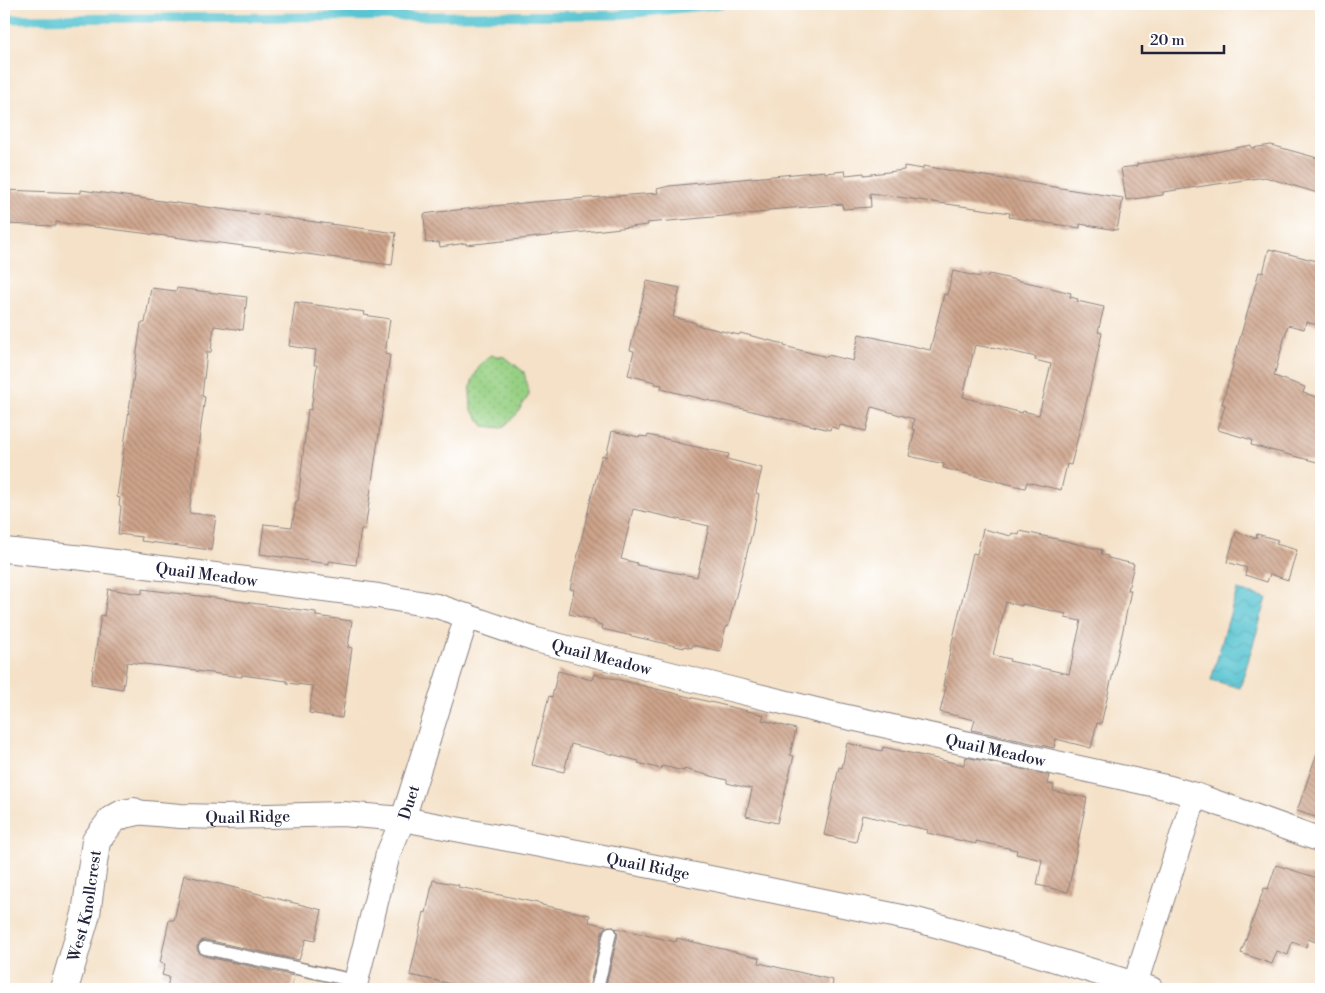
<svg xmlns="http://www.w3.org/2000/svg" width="1325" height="993" viewBox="0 0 1325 993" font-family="'Libre Bodoni',serif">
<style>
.park{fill:url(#park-dots);stroke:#5c795f}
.water{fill:url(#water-waves);stroke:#3e7486}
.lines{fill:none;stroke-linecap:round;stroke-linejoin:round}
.stream{stroke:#59c5d2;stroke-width:9}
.building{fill:url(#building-back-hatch);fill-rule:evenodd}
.service-casing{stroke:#8b8281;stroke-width:15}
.minor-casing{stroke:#8b8281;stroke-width:26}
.tertiary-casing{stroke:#8b8281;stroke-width:30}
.service{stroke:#fff;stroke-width:12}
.minor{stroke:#fff;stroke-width:24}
.tertiary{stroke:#fff;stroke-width:28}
.labels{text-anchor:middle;stroke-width:4.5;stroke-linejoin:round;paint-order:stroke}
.street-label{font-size:16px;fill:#22223b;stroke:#fff}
</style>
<defs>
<pattern id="park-dots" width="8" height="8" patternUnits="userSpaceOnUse" patternTransform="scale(1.25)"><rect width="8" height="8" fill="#97d083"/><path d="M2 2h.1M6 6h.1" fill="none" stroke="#82b272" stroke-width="1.8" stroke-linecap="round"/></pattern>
<pattern id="water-waves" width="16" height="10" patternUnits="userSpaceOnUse" patternTransform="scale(1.25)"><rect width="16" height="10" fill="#59c5d2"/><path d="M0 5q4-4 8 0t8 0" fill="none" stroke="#4da9b5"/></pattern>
<pattern id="building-back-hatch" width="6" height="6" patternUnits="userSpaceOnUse" patternTransform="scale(1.25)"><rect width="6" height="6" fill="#cea48b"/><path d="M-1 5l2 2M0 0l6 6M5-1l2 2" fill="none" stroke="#a78573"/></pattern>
</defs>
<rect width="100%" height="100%" fill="#fff"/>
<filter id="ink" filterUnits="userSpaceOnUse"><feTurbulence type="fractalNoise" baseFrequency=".02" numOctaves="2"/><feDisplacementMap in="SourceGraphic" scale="10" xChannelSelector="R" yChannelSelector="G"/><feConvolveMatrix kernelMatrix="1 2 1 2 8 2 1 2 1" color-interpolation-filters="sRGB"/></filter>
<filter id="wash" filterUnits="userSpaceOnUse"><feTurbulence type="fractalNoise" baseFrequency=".0096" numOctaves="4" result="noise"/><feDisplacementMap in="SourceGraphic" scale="20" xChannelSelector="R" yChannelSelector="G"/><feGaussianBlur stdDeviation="1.12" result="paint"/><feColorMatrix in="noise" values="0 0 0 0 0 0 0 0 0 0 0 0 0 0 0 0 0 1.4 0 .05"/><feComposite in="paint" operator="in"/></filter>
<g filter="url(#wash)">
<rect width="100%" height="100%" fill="#f4e1c7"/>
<polygon class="park" points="490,355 505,357 524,372 529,395 516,415 502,428 484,426 471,409 470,392 472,381 480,365"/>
<polygon class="water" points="1237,590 1267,598 1240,688 1211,680"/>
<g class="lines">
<polyline class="stream" points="4,19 616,15 723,4"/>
</g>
<g id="blocks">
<g class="building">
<polygon points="1251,145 1252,148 1271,145 1321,159 1321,194 1265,177 1163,192 1163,195 1126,200 1121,168 1137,166 1137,164 1206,154"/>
<polygon points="904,166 923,169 923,166 1123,198 1117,230 1080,224 1080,228 1009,217 1010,213 870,193 871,207 843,209 842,204 768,210 768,212 647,223 648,225 466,245 466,243 440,247 439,242 426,243 424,214 438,212 533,202 658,193 657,189 669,186 825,171 825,173 845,171 846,175 864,173 864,175 904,170"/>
<polygon points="4,190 81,193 81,190 396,233 392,265 56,222 56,226 4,224"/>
<polygon points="1269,249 1321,262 1321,326 1306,322 1304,329 1288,325 1274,376 1305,387 1303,393 1321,398 1321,463 1251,445 1252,440 1218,430 1225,405 1222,404 1233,366 1232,366 1259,272 1263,273"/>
<path d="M953,271L980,277L981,275L988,276L989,274L1039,285L1071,293L1070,297L1078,299L1077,301L1104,307L1098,332L1102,333L1094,371L1071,465L1067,464L1061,490L1027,482L1025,488L943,468L944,464L909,456L915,430L912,429L914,419L872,407L866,431L840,425L839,429L831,427L830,430L661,389L662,385L655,384V382L628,375L634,351L630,350L647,281L680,288L673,317L696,323V325L739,335L740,333L784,344V346L827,357L828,355L853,361L859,334L930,350L944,294L947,295ZM975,345L991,348L992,347L1036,357L1035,360L1051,364L1039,415L1023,411L1022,413L963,397Z"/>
<polygon points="151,288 176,291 177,288 247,297 243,330 214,326 211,352 207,352 202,396 205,397 189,513 216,516 211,550 141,541 142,537 118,534 121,506 119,505 120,498 117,497 132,388 141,323 145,323"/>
<polygon points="295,302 365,312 364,315 390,319 385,354 390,355 381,420 365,530 361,529 356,565 329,561 329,564 260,554 264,524 292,527 296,501 298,501 308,409 311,410 317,365 314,365 316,350 289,346"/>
<path d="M612,431L639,437L640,436L647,437L648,435L679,442L678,443L729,454L727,459L762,468L756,493L759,494L752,533L728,627L726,626L720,651L692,645V648L684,646V648L602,629L603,625L595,623V620L569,614L574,590L570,589L592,494L602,455L606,457ZM633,509L709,526L697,577L637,565V563L621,559Z"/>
<path d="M983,529L1011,536L1012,533L1019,535L1020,531L1057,539L1102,550L1101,554L1108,556V558L1134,564L1128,590H1131L1123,630L1101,724L1097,723L1091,748L1056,739L1054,748L972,730L975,720L940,712L946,687L943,686L951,647L973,553L977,554ZM1006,602L1022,606V604L1066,614L1065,618L1081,621L1069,674L1009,661L1010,659L993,655Z"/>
<polygon points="1236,532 1256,538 1257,534 1278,540 1276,544 1297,550 1288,580 1270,574 1267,582 1245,575 1247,568 1227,562"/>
<polygon points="108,589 142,594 142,589 208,597 316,612 316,616 352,621 348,647 352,648 342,718 309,713 313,686 287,683 287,681 242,675 242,677 196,671 196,670 127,662 123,689 91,684 101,615 104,616"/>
<polygon points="558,671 592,680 594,674 764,715 762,720 796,729 790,755 794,756 777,823 746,816 752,789 727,783 727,780 684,769 684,771 662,766 661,769 638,763 639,761 571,744 564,772 532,765 549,696 552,697"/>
<polygon points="847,743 882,751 883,747 964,765 966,757 1049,775 1047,784 1054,785 1053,791 1087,798 1068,892 1037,885 1042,860 1016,854 1017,850 976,841 976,844 927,833 928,830 862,815 856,842 824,835 839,767 842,768"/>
<polygon points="1318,750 1321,751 1321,819 1297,811"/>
<polygon points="1276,865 1321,879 1321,944 1308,939 1306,947 1292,942 1288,955 1277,951 1272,964 1241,953 1264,888 1268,889"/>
<polygon points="184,875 322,910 315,941 306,939 299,960 207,940 202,940 197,946 197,951 203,956 294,976 291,989 167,989 169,977 162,975 165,964 160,963 169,920 174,920"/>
<polygon points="433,880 459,885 458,887 505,896 542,904 542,905 590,915 589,922 606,926 602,931 589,989 474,989 410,975 424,912 426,913"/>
<polygon points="616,928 676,942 677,938 760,958 759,963 833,980 832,989 605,989 618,935"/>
</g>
</g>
</g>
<g filter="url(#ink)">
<use href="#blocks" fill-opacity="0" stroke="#8b8281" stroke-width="1"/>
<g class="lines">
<g class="service-casing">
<g id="service">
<polyline points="205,948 356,981"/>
<polyline points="597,989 610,933"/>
</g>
</g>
<g class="minor-casing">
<g id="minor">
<path id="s1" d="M4,550L84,558L378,596L437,606L536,640L734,690L824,712L1170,788L1195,795L1321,840"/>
<path id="s2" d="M134,812L180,816L224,817L343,814L403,819L429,824L656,867L917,920L994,941L1151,989"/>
<polyline points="1135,984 1195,795"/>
<path id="s3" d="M354,989L388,854L403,819L467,616"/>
</g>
</g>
<g class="tertiary-casing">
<g id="tertiary">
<path id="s4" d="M64,989L86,914L96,841L112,820L123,814L134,812"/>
</g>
</g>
<use href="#service" class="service"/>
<use href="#minor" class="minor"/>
<use href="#tertiary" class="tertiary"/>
</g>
</g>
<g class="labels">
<g class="street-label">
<text dy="6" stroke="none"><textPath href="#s1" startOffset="204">Quail Meadow</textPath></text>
<text dy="6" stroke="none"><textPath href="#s1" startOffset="609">Quail Meadow</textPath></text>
<text dy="6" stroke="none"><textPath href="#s1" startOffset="1014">Quail Meadow</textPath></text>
<text dy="6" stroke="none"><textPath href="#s3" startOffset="195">Duet</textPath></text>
<text dy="6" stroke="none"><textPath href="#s2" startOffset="114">Quail Ridge</textPath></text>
<text dy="6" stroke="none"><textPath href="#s2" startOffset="519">Quail Ridge</textPath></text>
<text dy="6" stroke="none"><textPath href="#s4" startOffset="86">West Knollcrest</textPath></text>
</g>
</g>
<rect width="1325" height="993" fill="none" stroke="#fff" stroke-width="20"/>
<path d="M1142 45v8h82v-8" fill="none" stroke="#22223b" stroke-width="2.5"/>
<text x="1150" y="45" font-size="15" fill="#22223b" stroke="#ffffff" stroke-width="4" paint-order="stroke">20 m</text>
</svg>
